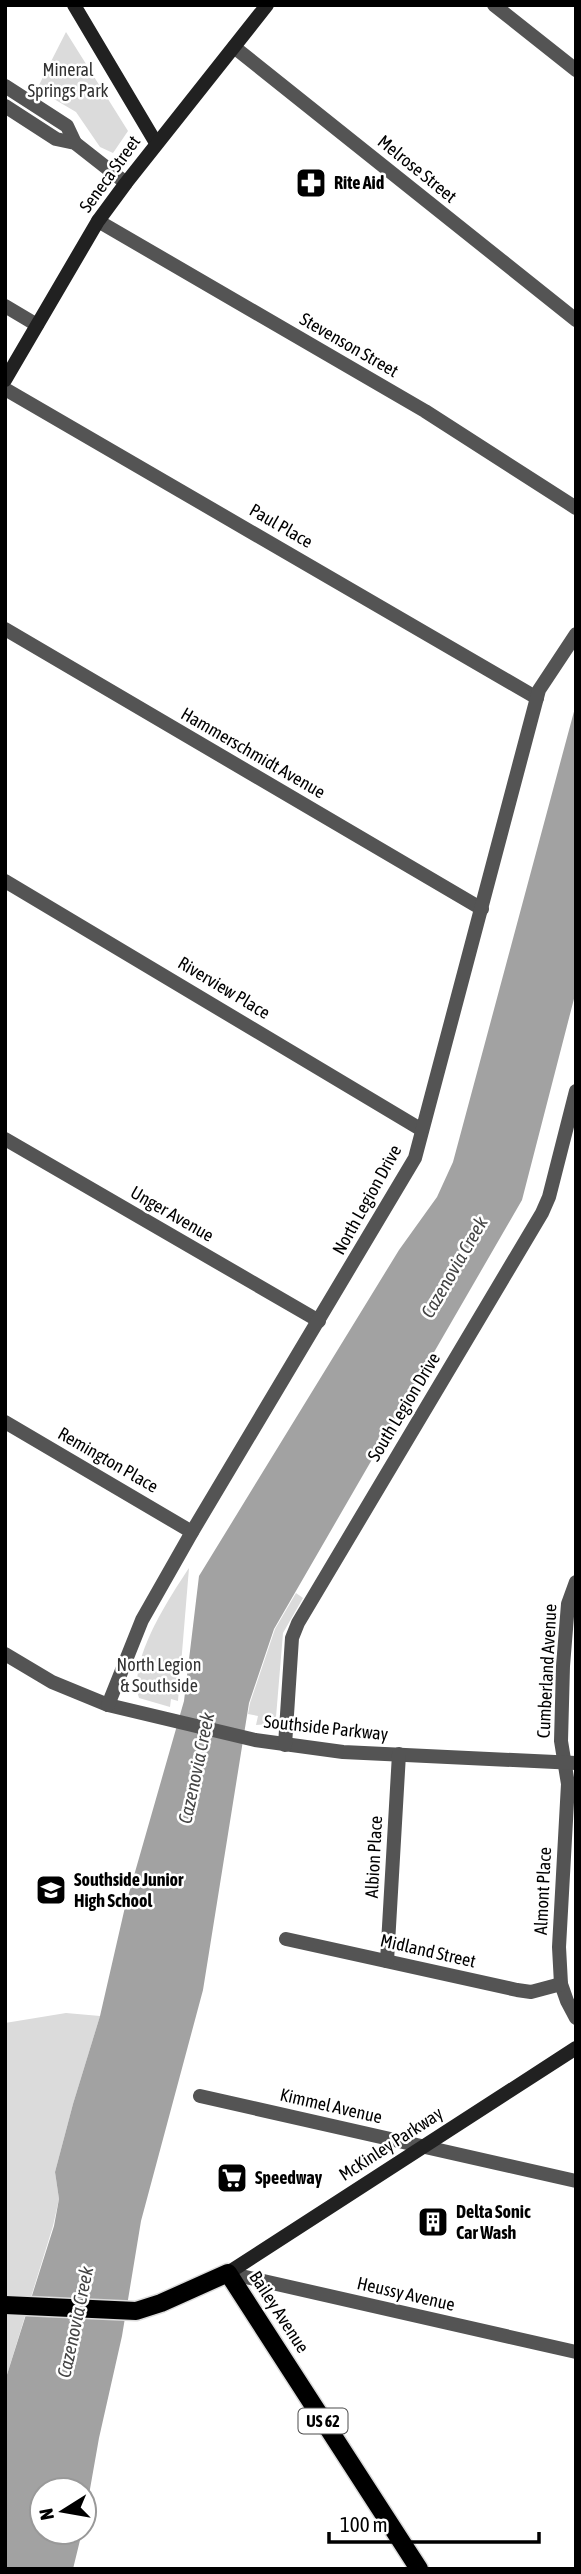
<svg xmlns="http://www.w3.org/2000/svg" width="581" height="2574" viewBox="0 0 581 2574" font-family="'Asap Condensed',sans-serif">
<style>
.green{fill:#dbdbdb}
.water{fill:#a2a2a2}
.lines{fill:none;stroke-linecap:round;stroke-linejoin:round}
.primary-casing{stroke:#dbdbdb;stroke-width:21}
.street{stroke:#545454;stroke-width:14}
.secondary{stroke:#212121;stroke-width:14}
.primary{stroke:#000;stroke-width:18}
.labels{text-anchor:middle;stroke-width:5;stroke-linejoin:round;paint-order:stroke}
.shield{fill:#fff;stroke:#4c4c4c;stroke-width:2}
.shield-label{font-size:16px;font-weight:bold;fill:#000}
.park-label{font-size:18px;fill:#323232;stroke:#fff}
.street-label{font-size:18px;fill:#000;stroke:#fff}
.poi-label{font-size:18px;font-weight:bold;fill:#000;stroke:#fff;text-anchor:start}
.water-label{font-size:19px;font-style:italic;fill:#434343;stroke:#fff}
</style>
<rect width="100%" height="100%" fill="#fff"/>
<g class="green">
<polygon points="66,32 128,131 113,153 100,147 76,112 37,89"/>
<path d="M189,1568L178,1701L171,1699L170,1707L139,1698C128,1660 168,1600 189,1568Z"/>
<polygon points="296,1593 303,1598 283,1633 276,1717 270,1724 256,1725 258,1716 248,1714 250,1703 275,1629"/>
<polygon points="66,2013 100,2016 73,2104 55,2172 59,2199 53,2226 5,2381 5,2023"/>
</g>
<polygon class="water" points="576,704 576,991 522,1200 274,1629 249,1703 203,1990 141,2221 122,2336 99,2438 84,2523 84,2490 42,2490 42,2532 82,2532 73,2569 5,2569 5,2381 54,2226 59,2199 55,2172 73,2104 100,2016 125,1907 184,1701 199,1576 399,1250 437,1197 453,1162"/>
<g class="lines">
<g class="primary-casing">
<polyline id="primary" points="5,2305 136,2311 161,2303 228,2273 419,2569"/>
</g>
<g class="street">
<polyline points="494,5 576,70"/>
<polyline points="234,47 576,320"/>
<polyline points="5,86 67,126 75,143"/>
<polyline points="5,106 56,139 75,143 126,183"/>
<polyline points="98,221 425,411 576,508"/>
<polyline points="5,306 37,325"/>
<polyline points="5,389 537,698"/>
<polyline points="5,629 482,909"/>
<polyline points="5,881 422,1130"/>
<polyline points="5,1139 319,1321"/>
<polyline points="5,1422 192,1532"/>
<polyline points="576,1582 568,1604 563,1666 561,1741 568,1784 559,1947 561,1984 567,2001 576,2018"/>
<polyline points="5,1654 52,1682 108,1705 255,1740 343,1752 576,1763"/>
<polyline points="108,1705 142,1620 192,1532 415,1158 539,690 576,634"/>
<polyline points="285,1745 292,1638 298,1623 542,1213 549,1197 576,1091"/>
<polyline points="286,1939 517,1990 531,1992 561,1984"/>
<polyline points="387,1961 399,1754"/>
<polyline points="200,2096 576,2181"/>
<polyline points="228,2273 576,2352"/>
</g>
<g class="secondary">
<polyline points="74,5 156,143"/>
<polyline points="5,380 98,221 126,183 267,5"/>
<polyline points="228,2273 576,2048"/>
</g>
<use href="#primary" class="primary"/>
</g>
<defs>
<g id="pharmacy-square" transform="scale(1.575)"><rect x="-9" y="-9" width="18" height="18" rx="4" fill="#000" stroke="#fff"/><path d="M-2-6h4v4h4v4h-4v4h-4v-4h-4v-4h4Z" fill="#fff"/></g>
<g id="school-square" transform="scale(1.575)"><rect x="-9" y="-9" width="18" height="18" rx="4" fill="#000" stroke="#fff"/><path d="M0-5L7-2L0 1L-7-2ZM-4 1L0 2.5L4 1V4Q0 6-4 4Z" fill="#fff"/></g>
<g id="supermarket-square" transform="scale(1.575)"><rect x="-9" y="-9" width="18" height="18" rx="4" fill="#000" stroke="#fff"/><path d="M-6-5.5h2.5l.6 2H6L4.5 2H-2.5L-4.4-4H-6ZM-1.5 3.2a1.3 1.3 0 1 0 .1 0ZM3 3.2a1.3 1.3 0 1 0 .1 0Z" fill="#fff"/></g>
<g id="building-square" transform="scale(1.575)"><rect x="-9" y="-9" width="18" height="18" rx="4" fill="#000" stroke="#fff"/><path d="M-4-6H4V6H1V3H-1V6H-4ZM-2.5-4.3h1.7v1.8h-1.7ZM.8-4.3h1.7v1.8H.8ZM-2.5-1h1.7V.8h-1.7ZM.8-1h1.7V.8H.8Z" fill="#fff"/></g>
</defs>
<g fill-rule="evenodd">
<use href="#pharmacy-square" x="311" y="183"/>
<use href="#school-square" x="51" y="1890"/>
<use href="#supermarket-square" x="232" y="2178"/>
<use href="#building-square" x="433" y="2222"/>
</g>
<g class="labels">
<rect class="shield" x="298.5" y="2408.5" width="49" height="25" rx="5"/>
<g class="shield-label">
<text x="323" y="2427">US 62</text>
</g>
<g class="park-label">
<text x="68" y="76">Mineral<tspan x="68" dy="21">Springs Park</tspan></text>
<text x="159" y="1671">North Legion<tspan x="159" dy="21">&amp; Southside</tspan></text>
</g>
<g class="street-label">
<text transform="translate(417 169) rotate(39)" y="6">Melrose Street</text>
<text transform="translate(110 174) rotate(-54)" y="6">Seneca Street</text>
<text transform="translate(349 345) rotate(30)" y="6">Stevenson Street</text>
<text transform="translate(281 526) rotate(30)" y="6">Paul Place</text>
<text transform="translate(253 753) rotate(30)" y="6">Hammerschmidt Avenue</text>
<text transform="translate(224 988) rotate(31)" y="6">Riverview Place</text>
<text transform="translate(367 1200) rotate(-61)" y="6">North Legion Drive</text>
<text transform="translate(172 1214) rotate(30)" y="6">Unger Avenue</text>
<text transform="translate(404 1407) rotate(-59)" y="6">South Legion Drive</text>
<text transform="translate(108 1460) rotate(30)" y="6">Remington Place</text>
<text transform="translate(547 1671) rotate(-87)" y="6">Cumberland Avenue</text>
<text transform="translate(326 1728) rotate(6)" y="6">Southside Parkway</text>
<text transform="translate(374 1857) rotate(-87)" y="6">Albion Place</text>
<text transform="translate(543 1891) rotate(-87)" y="6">Almont Place</text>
<text transform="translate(428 1951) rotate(13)" y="6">Midland Street</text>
<text transform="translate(331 2106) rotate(13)" y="6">Kimmel Avenue</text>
<text transform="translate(391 2144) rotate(-33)" y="6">McKinley Parkway</text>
<text transform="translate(406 2294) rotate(13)" y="6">Heussy Avenue</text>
<text transform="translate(279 2312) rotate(57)" y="6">Bailey Avenue</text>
</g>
<g class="poi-label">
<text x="334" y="189">Rite Aid</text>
<text x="74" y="1886">Southside Junior<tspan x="74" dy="21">High School</tspan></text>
<text x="255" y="2184">Speedway</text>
<text x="456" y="2218">Delta Sonic<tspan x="456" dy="21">Car Wash</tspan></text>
</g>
<g class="water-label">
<text transform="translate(454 1267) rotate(-60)" y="7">Cazenovia Creek</text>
<text transform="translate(196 1768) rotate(-78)" y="7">Cazenovia Creek</text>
<text transform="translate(75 2322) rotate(-78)" y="7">Cazenovia Creek</text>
</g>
</g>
<rect width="581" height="2574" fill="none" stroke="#000000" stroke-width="14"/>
<g transform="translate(63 2511) rotate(259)"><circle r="33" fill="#ffffff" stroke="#999999" stroke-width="2"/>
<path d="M0-5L12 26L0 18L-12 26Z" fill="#000000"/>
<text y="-10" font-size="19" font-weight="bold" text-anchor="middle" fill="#000000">N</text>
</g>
<path d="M329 2532v10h210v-10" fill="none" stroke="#000000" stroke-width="3.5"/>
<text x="340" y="2532" font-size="21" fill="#000000" stroke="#ffffff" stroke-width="5" paint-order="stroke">100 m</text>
</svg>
